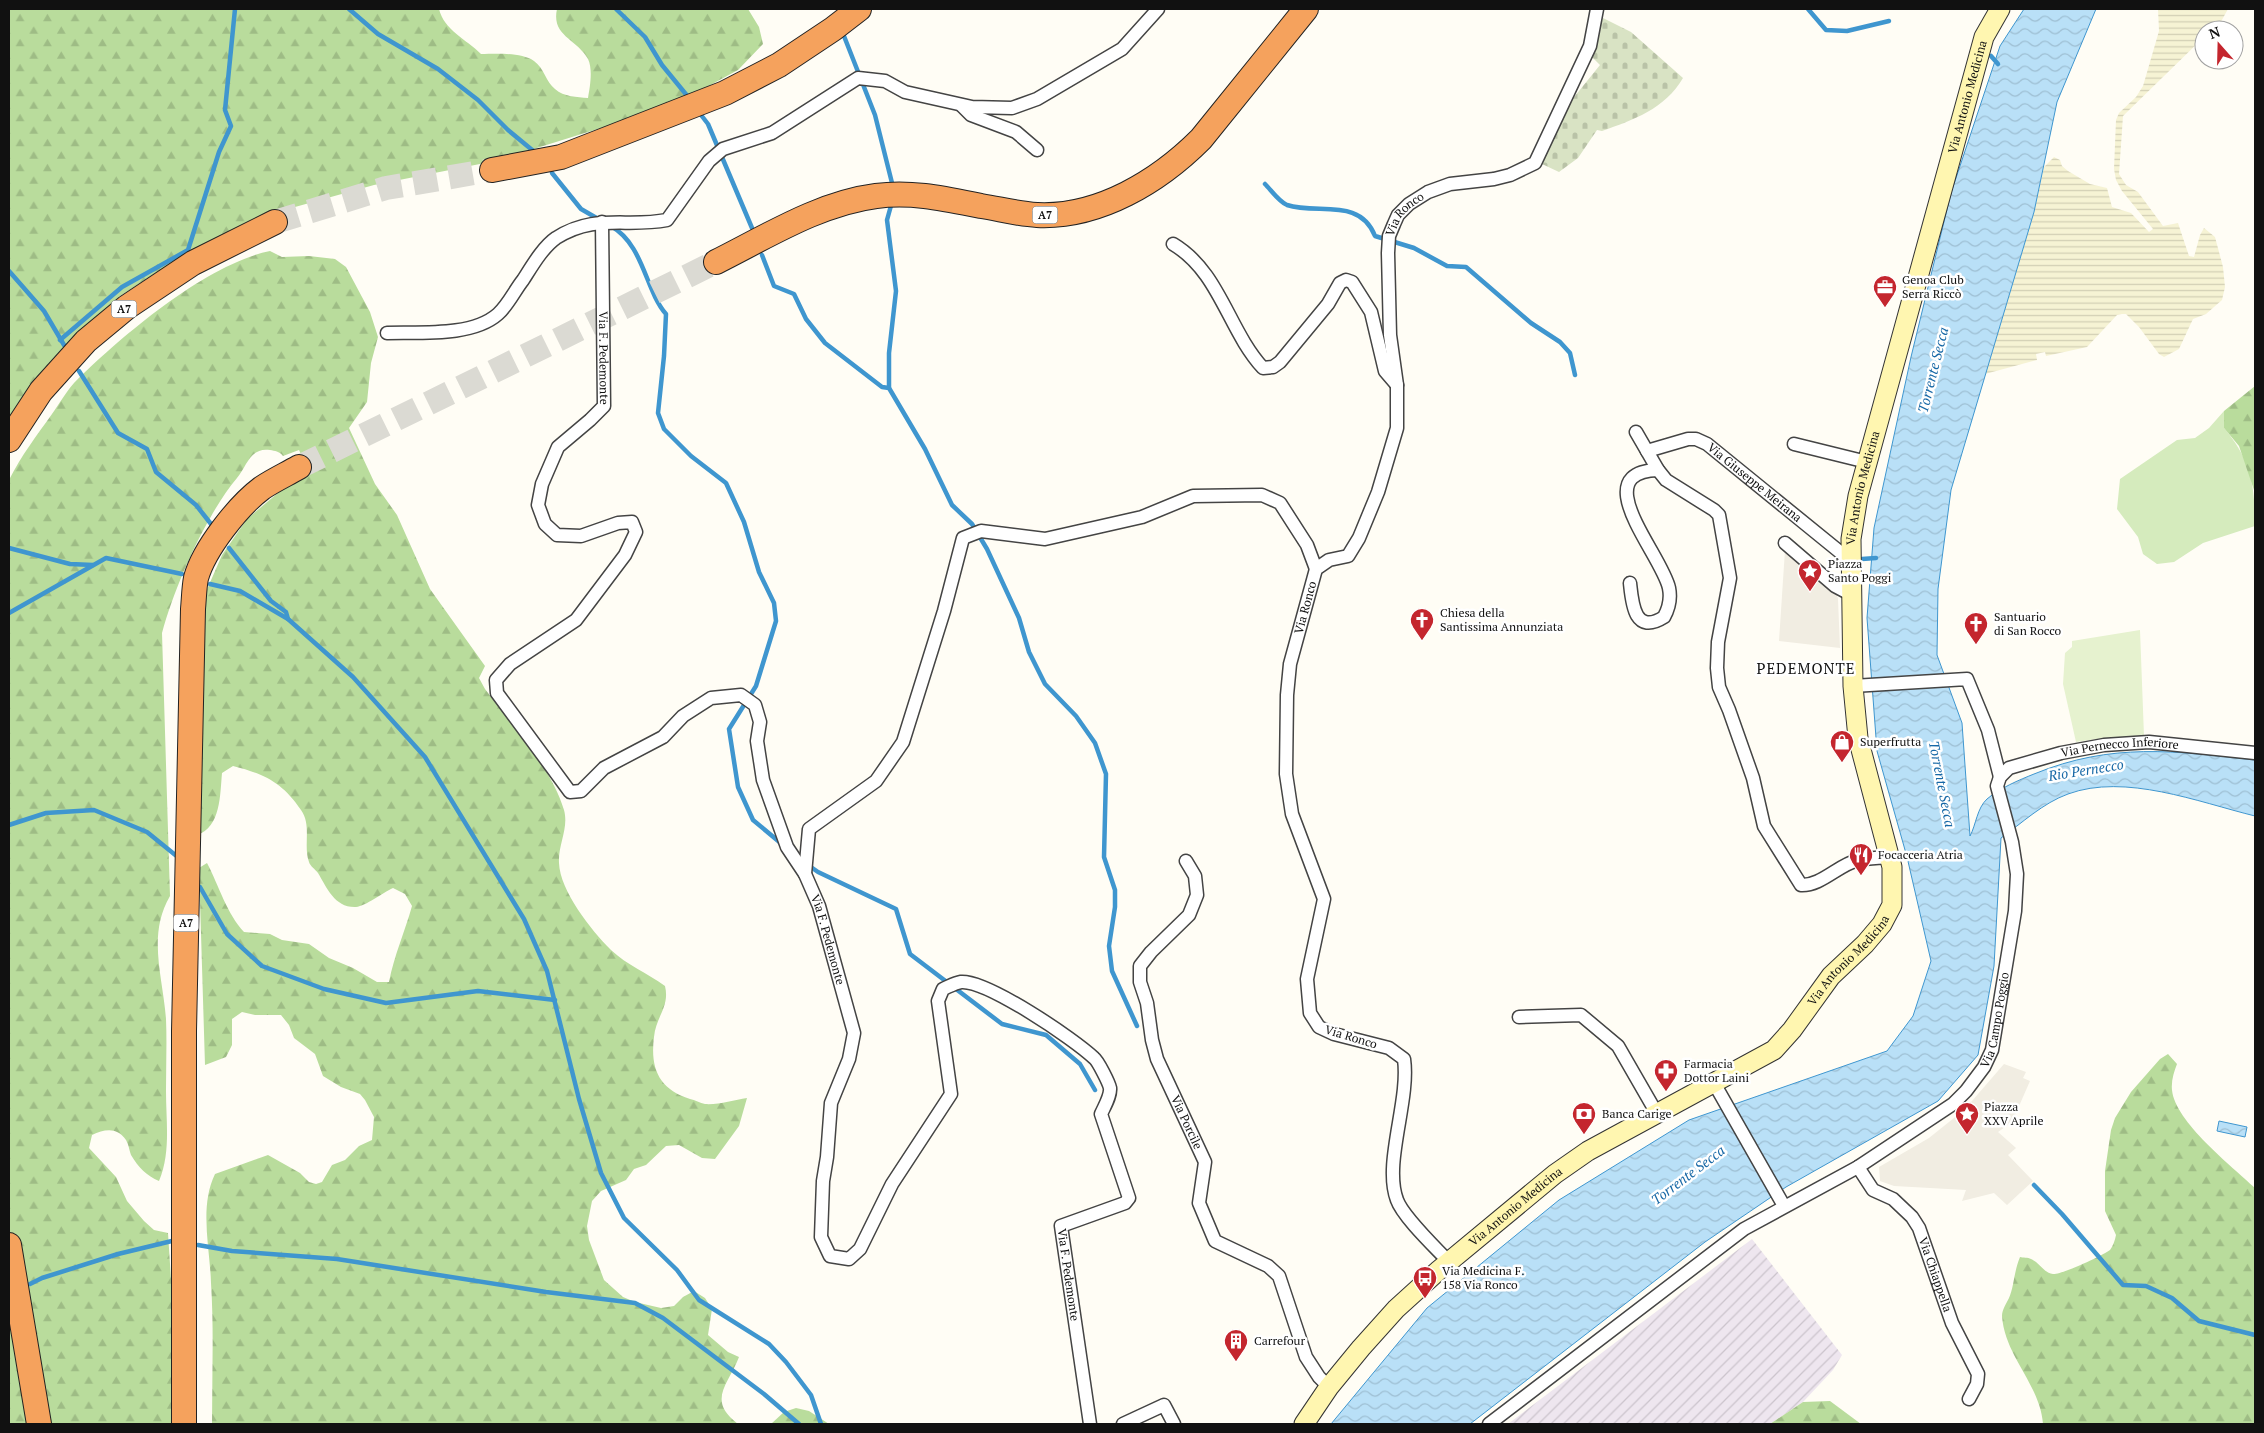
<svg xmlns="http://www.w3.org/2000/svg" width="2264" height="1433" viewBox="0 0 2264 1433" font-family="'PT Serif',serif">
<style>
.industrial{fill:url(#industrial-furrows)}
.farmland{fill:url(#farmland-rules)}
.grass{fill:#d5ebbd}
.forest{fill:url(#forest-firs)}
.cemetery{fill:url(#cemetery-stones)}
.pitch{fill:#e6f2cf}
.plaza{fill:#f1ede2}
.water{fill:url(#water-waves);stroke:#3f96cf}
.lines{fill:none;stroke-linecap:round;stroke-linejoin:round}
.stream{stroke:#3f96cf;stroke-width:4.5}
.motorway-tunnel{stroke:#dbdad3;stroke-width:24;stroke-dasharray:24 12;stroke-linecap:butt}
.minor-casing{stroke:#444;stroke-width:15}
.secondary-casing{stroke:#333;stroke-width:21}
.motorway-casing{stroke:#222;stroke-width:26}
.minor{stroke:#fff;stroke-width:12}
.secondary{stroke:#fff6b0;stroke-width:19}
.motorway{stroke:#f5a25d;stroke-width:24}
.labels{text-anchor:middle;stroke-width:5;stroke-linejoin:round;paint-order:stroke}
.shield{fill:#fff;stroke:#585858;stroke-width:1}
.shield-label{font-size:11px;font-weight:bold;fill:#111}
.street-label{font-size:12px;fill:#111;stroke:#fff}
.poi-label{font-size:12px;fill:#111;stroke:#fff;text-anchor:start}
.water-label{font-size:14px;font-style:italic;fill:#1768a6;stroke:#fff}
.quarter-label{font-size:15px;letter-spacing:1px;fill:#111;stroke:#fff}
</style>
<defs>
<pattern id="industrial-furrows" width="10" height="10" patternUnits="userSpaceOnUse" patternTransform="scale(1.25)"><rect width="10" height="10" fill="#eee6ef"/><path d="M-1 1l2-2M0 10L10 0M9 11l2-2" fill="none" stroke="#cbc4cc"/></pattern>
<pattern id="farmland-rules" width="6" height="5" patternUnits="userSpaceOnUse" patternTransform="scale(1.25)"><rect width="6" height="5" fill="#f6f3d4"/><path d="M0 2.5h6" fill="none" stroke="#d2cfb5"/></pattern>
<pattern id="forest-firs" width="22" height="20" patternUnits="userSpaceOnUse" patternTransform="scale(1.25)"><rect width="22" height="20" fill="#b9dc9c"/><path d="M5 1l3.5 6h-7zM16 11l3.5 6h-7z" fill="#9ebc85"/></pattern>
<pattern id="cemetery-stones" width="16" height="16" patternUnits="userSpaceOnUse" patternTransform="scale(1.25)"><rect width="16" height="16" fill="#d9e3c4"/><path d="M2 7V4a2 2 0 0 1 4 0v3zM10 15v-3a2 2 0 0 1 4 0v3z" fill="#b9c2a7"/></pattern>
<pattern id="water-waves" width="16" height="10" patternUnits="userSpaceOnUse" patternTransform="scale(1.25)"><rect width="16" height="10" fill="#b9e0f7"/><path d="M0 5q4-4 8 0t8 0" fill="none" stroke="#9ebfd3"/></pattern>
</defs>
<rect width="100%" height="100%" fill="#fffdf5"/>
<polygon class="industrial" points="1752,1239 1842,1355 1833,1370 1803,1402 1770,1424 1508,1424"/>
<polygon class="farmland" points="2158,9 2228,9 2218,27 2214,30 2204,30 2204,37 2123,116 2119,174 2126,185 2138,192 2163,226 2178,223 2189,256 2194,257 2200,235 2204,228 2215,237 2223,267 2225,287 2222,300 2206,314 2193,319 2179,349 2164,357 2159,354 2139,327 2126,314 2122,314 2117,315 2087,347 2046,356 2045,352 2036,354 2037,360 1985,374 2034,212 2044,167 2054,157 2060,160 2062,166 2068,171 2090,184 2107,188 2112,207 2131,213 2149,232 2153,229 2122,191 2116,180 2114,169 2116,120 2119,113 2136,97 2143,86 2159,31"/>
<path class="grass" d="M2224,411V428C2251,460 2255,485 2255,526L2203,543L2174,562L2157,564L2143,554L2138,537L2117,509L2120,479L2177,440L2195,438L2209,428Z"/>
<g class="forest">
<path d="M9,9H439C444,30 466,39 481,54C496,54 521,52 534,61C544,68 546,82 555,89C564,97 577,97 588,98C590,87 593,69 588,59C577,39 551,36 557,9H748L759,27L763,44L738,70L692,95L620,122L495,161L374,185L295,207L237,228L177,259L120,296L72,340L9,419Z"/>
<path d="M270,251L282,257L309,256L335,259L346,267L370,312L378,337L371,363L367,402L349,428L375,484L397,515L430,589L485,666L479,678L485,689C512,725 551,767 564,810C569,828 558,844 559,863C560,891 591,930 611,950C627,965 647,973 665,986C670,1007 656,1016 654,1037C650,1069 659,1089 690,1099C695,1100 700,1103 705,1104C718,1105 734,1100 747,1098L739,1126L715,1159L702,1158L679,1145L666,1146L646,1165L634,1169L626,1180L601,1191L592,1201L587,1226L589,1240L604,1280L623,1297L635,1302L661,1308L674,1306L683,1297L694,1291L705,1298L712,1309L708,1335L728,1352L739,1357C729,1384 706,1400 738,1424H212C212,1377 214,1330 211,1283C210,1248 199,1207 215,1174L268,1155L300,1173L309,1182L316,1184L322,1182L332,1165L345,1160L359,1146L372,1140L374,1117L365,1100L360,1094L341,1087L323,1076L315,1054L294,1038L289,1025L281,1015H255L242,1012L232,1019V1045L226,1057L205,1065L199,868L207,863C219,886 227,914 244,932L270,934L282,940L309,944L329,958L353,968L377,982H389C394,956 405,931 412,906L405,894L393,888C382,893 366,906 356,907C335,908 327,888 318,873C315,869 310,866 309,862C303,846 312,825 301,810C282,782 264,774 233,766L222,773C220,795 221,827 197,835L205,594L222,555L247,519L285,487L310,474L299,450L283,456C279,451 275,451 270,450C250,447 247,466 237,478C206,515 175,585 162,633L170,896C147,935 163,977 166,1019C167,1043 166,1067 166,1091C166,1122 171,1152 159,1181C147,1176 138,1167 131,1155C129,1150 129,1145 126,1140C117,1127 105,1129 92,1135L89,1148L116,1177L127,1201L144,1221L154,1230L168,1233L175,1341L174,1424H9V480C21,456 37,435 52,414C59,404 66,392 74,383C120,337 206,264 270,251Z"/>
<polygon points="2255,386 2255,493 2239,446 2224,428 2224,411"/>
<path d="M2168,1054L2177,1064C2174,1072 2171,1081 2172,1090C2175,1122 2232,1166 2255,1188V1424H2043C2040,1384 2005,1357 2002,1316C2002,1310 2006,1304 2009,1298C2014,1287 2014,1271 2020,1257C2023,1258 2028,1257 2031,1259C2039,1262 2044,1273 2053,1274C2061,1275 2104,1255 2110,1250C2113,1246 2115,1240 2116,1235L2105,1211V1171L2111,1130L2115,1118L2131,1092L2160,1059Z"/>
<polygon points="1830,1401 1861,1424 1770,1424 1803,1402"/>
<polygon points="796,1408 809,1411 829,1424 771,1424 784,1412"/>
</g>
<path class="cemetery" d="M1603,18L1631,32L1683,78C1665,109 1633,120 1602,131L1597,130L1578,158L1559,172L1542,164L1562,112L1600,65L1591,56Z"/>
<polygon class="pitch" points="2140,630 2144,736 2103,738 2076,742 2063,684 2065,653 2072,647 2072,641"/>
<g class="plaza">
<polygon points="1785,550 1827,573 1833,574 1838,599 1840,648 1779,641"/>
<polygon points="2004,1064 2026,1072 2023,1078 2030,1081 2012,1122 1998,1132 2016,1148 2008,1155 2033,1181 2007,1205 1994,1193 1962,1201 1966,1190 1894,1186 1880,1181 1879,1167 1929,1138 1954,1118 1972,1101"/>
</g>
<g class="water">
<path d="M2024,9H2096L2057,102L2034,212L1951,490L1938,589L1937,655L1962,723L1970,836C1976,825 1977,808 1987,799C2000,788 2019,780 2034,774C2112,742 2175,751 2255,760V816C2198,802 2125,773 2068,794C2043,803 2022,823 2001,838L1994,966L1978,1055L1938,1101L1786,1187L1705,1242L1470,1424H1331L1427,1308L1559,1200L1689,1120L1887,1051L1913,1016L1931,961L1907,857L1877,751L1867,618L1874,528L1911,357L1951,193L2000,46Z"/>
<polygon points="2219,1121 2247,1127 2245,1137 2217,1131"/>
</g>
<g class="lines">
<g class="stream">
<polyline points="349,9 378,34 438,69 478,100 508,130 537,154"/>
<polyline points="616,9 645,37 662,65 689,98"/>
<polyline points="1808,9 1826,30 1847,31 1889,21"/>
<polyline points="842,31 875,115 892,183"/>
<polyline points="1991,56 1998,64"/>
<polyline points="698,111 708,124 752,228"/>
<polyline points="552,173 581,209 600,220"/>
<path d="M1265,184C1271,190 1279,202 1287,205C1318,215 1360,197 1375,236L1414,248L1447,266L1466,267L1531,323L1560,342L1570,353L1575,375"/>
<polyline points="892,202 887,220 896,291 889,353 889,388 925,449 952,505 972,524 987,549 1019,618 1029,652 1045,684 1076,716 1095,743 1106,774 1104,857 1115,890 1115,907 1109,946 1112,971 1137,1026"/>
<path d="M611,226C644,245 645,290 666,314L664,356L658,413L664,429L691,456L726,483L744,522L759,572L774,603L776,621L756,686L729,729L738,787L753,820L783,845"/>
<polyline points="762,255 774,286 794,294 806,319 825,343 882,387 889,388"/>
<polyline points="9,271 44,311 64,345"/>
<polyline points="60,340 122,287 188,250 219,152 231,126 225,110 235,9"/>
<polyline points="79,371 118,433 147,449 156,472 196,505 211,524"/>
<polyline points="9,548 70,564 93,565"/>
<polyline points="229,548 271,601 286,612 288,619 353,677 425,757 524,919 547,971 579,1099 601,1173 624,1218 677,1270 699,1300 769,1344 786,1362 811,1395 821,1424"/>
<polyline points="1862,559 1876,558"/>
<polyline points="210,584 240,591 288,619"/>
<polyline points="9,613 106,558 182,574"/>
<polyline points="9,825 46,813 94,810 147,832 179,858"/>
<polyline points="808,865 818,872 896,909 910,954 1002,1024 1046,1035 1080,1064 1095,1090"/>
<polyline points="200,887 227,934 262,966 324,989 386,1003 478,991 555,1000"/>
<polyline points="2034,1185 2062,1214 2123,1285 2146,1286 2172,1298 2199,1321 2255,1335"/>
<polyline points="198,1245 232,1251 337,1259 546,1292 635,1303 663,1318 764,1394 799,1424"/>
<polyline points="30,1284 42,1278 118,1254 176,1240"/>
</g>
<g class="motorway-tunnel">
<polyline points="275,222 386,188 492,170"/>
<polyline points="299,467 716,262"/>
</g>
<g class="minor-casing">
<g id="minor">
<polyline points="962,106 971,115 1016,132 1037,150"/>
<path id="s1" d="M602,222L604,406L590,420L558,447L542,484L538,505L545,524L557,535L581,536L618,523L632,522L636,532L625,555L576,620L510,664L496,680L497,693L570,792L581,791L604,768L663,737L683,716L711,698L741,695L755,705L760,722L757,741L763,780L787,847L805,874L819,906L854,1033L849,1059L831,1103L827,1157L823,1181L821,1237L830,1256L849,1259L860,1249L892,1184L951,1094L938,1001L943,989C948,987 955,983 961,982C987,980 1074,1039 1094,1058C1098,1061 1109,1083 1110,1088C1111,1096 1104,1107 1101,1114L1129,1198L1125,1203L1061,1226L1090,1424"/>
<path d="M1173,244C1220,272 1228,330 1263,368L1273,367L1280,362L1328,304L1340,283L1346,280L1352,282L1371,312L1385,371L1397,385"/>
<path d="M387,333C420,332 472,337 498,314C508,305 515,290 523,280C532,266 543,247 556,238C595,213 626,228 667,220L709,161L723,149L772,133L858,78L885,81L905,92L972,107L1012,108L1037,99L1122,49L1158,9"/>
<path d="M1636,432L1658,470L1666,480L1714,510L1719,515L1730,578L1718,642L1717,668L1719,687L1729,710L1753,778L1764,826L1801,885C1821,886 1838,865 1858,860C1868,858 1879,858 1889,857"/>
<polyline points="1794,444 1867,462"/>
<path id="s2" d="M1647,451L1688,439H1696L1707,444L1851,561"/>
<polyline points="1785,543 1835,586 1852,595"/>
<path d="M1630,583C1632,602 1634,636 1664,617C1669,608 1671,598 1669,588C1662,555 1585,472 1658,470"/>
<polyline points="1853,686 1967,679 1988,730 2000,777"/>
<path id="s3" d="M1186,861L1195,876L1197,895L1189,915L1151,952L1140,966V982L1147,1003L1152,1040L1157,1059L1205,1162L1199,1203L1215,1241L1268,1266L1279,1276L1306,1357L1319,1377L1329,1387"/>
<polyline points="805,874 809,829 876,781 903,742 944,611 963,538 981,531 1045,539 1142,517 1193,496 1262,495 1280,503 1307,545 1316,569"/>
<polyline points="1519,1017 1581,1015 1618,1046 1656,1112"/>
<polyline points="1714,1083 1784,1206"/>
<path id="s4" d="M1858,1167L1873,1190L1893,1199L1912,1217L1919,1228L1952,1323L1978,1374L1977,1384L1969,1399"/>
<path id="s5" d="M1449,1262C1436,1248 1403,1217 1397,1200C1383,1163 1410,1101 1404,1059L1389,1048L1334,1034L1319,1027L1310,1013L1307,979L1324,899L1292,814L1286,774L1287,695L1290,664L1316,569L1329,560L1348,556L1359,538L1378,492L1397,428V385L1390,335L1388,253L1389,236L1394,224L1398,215L1409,204L1428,192L1450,184L1494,179L1510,175L1535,163L1590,46L1597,9"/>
<polyline points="1123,1424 1164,1405 1174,1424"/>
<path id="s6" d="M1489,1424L1744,1229L1858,1167L1953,1104L1966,1091L1984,1067L1992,1050L2015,911L2017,874L2012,842L1997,786L2000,777L2009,768L2061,753L2104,745L2149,742L2255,753"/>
</g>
</g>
<g class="secondary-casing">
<g id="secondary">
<path id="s7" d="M1304,1424L1329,1387L1361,1348L1396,1309L1439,1270L1555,1174L1588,1151L1774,1050L1792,1030L1831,976L1865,944L1882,924L1892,905V867L1858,738L1853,686L1851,539L1858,496L1984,37L2000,9"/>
</g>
</g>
<g class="motorway-casing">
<g id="motorway">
<polyline points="492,170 561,157 725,93 779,65 833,29 859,9"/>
<path d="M716,262C766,237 820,203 876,196C912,191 946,199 981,206C1000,209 1018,214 1037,215C1099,218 1159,181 1201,139L1306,9"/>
<polyline points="9,440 41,391 86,341 127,307 193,263 275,222"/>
<polyline points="9,1245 39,1424"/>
<path d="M184,1424V1031L193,609C194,599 194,588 196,578C204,549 238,506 262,488C274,480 287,474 299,467"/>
</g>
</g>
<use href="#minor" class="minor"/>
<use href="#secondary" class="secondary"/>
<use href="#motorway" class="motorway"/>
</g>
<defs>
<g id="office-pin" transform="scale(1.25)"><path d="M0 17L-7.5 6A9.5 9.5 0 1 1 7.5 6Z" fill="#c4262e" stroke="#fff"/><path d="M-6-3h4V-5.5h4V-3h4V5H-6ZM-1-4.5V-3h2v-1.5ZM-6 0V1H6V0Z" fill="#fff"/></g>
<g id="sight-pin" transform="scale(1.25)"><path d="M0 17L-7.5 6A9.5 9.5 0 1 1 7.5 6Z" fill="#c4262e" stroke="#fff"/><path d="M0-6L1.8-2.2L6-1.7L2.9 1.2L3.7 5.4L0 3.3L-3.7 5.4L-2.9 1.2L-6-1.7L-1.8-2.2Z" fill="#fff"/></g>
<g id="church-pin" transform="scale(1.25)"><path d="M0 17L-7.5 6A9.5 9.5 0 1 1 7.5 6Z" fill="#c4262e" stroke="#fff"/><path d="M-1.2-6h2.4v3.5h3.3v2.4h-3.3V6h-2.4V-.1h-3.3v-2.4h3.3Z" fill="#fff"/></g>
<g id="shop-pin" transform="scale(1.25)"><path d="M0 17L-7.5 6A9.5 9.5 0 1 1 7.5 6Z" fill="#c4262e" stroke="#fff"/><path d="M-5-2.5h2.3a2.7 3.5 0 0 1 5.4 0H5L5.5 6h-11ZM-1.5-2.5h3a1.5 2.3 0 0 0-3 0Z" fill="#fff"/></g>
<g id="restaurant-pin" transform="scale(1.25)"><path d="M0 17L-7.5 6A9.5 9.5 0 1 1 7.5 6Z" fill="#c4262e" stroke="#fff"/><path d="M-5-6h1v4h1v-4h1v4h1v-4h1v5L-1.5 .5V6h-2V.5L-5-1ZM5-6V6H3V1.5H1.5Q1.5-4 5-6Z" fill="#fff"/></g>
<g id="pharmacy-pin" transform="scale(1.25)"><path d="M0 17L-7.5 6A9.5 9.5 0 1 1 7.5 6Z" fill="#c4262e" stroke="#fff"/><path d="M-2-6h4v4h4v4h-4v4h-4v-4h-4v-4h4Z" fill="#fff"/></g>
<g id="bank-pin" transform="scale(1.25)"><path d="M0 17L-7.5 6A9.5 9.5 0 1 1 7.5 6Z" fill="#c4262e" stroke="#fff"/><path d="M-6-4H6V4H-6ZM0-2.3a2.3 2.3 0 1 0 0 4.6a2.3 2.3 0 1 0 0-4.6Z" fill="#fff"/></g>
<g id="bus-pin" transform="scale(1.25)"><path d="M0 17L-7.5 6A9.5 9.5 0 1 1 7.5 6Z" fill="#c4262e" stroke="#fff"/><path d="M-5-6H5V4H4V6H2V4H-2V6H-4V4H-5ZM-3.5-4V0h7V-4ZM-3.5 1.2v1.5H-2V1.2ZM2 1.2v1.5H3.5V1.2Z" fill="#fff"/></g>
<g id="building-pin" transform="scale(1.25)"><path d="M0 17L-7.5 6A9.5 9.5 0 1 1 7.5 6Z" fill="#c4262e" stroke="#fff"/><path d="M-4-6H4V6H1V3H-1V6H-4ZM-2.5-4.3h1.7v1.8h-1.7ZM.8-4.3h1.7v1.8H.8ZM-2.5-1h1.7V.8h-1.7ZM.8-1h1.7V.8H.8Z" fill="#fff"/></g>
</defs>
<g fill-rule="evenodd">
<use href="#office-pin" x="1885" y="287"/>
<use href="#sight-pin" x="1810" y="571"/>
<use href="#church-pin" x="1422" y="620"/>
<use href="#church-pin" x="1976" y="624"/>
<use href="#shop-pin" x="1842" y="742"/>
<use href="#restaurant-pin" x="1861" y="855"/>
<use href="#pharmacy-pin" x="1666" y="1071"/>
<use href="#bank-pin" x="1584" y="1114"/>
<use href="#sight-pin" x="1967" y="1114"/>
<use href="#bus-pin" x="1425" y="1278"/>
<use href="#building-pin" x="1236" y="1341"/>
</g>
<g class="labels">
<g class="shield">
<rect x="1032.5" y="206.5" width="25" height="17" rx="4"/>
<rect x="111.5" y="300.5" width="25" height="17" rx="4"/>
<rect x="173.5" y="914.5" width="25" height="17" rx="4"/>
</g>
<g class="shield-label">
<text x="1045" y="219">A7</text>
<text x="124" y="313">A7</text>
<text x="186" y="927">A7</text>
</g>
<g class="street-label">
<text dy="4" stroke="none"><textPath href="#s7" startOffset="1624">Via Antonio Medicina</textPath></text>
<text dy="4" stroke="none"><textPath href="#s5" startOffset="1181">Via Ronco</textPath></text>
<text dy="4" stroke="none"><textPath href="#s1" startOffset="136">Via F. Pedemonte</textPath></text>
<text dy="4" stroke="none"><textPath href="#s2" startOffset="124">Via Giuseppe Meirana</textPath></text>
<text dy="4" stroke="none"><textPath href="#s7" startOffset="1219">Via Antonio Medicina</textPath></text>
<text dy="4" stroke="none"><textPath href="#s5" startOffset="748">Via Ronco</textPath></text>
<text dy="4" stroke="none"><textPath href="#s6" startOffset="1036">Via Pernecco Inferiore</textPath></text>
<text dy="4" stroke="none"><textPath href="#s1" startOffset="1245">Via F. Pedemonte</textPath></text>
<text dy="4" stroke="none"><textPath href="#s7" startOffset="725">Via Antonio Medicina</textPath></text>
<text dy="4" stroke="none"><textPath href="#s6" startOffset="662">Via Campo Poggio</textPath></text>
<text transform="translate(1351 1037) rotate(17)" y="4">Via Ronco</text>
<text dy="4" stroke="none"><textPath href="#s3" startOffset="294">Via Porcile</textPath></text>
<text dy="4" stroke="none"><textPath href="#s7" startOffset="305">Via Antonio Medicina</textPath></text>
<text dy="4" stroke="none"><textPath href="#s4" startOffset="138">Via Chiappella</textPath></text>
<text dy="4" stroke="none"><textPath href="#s1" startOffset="2341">Via F. Pedemonte</textPath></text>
</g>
<g class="poi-label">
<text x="1902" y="284">Genoa Club<tspan x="1902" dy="14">Serra Riccò</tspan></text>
<text x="1828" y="568">Piazza<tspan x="1828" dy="14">Santo Poggi</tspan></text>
<text x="1440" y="617">Chiesa della<tspan x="1440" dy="14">Santissima Annunziata</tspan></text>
<text x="1994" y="621">Santuario<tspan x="1994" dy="14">di San Rocco</tspan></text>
<text x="1860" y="746">Superfrutta</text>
<text x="1878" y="859">Focacceria Atria</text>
<text x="1684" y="1068">Farmacia<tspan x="1684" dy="14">Dottor Laini</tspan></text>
<text x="1984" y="1111">Piazza<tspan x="1984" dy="14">XXV Aprile</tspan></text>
<text x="1602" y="1118">Banca Carige</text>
<text x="1442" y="1275">Via Medicina F.<tspan x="1442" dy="14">158 Via Ronco</tspan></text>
<text x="1254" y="1345">Carrefour</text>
</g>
<g class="water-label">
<text transform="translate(1933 370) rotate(-76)" y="5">Torrente Secca</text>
<text transform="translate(2086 770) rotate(-9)" y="5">Rio Pernecco</text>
<text transform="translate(1942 784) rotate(79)" y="5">Torrente Secca</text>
<text transform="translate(1688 1175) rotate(-37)" y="5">Torrente Secca</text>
</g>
<g class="quarter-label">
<text x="1806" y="674">PEDEMONTE</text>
</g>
</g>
<rect width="2264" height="1433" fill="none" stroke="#111111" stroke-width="20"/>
<g transform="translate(2219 45) rotate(340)"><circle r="24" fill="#ffffff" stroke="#a0a0a0"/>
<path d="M0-4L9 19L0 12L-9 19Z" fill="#c4262e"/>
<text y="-8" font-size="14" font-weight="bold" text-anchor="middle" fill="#111111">N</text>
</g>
</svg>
